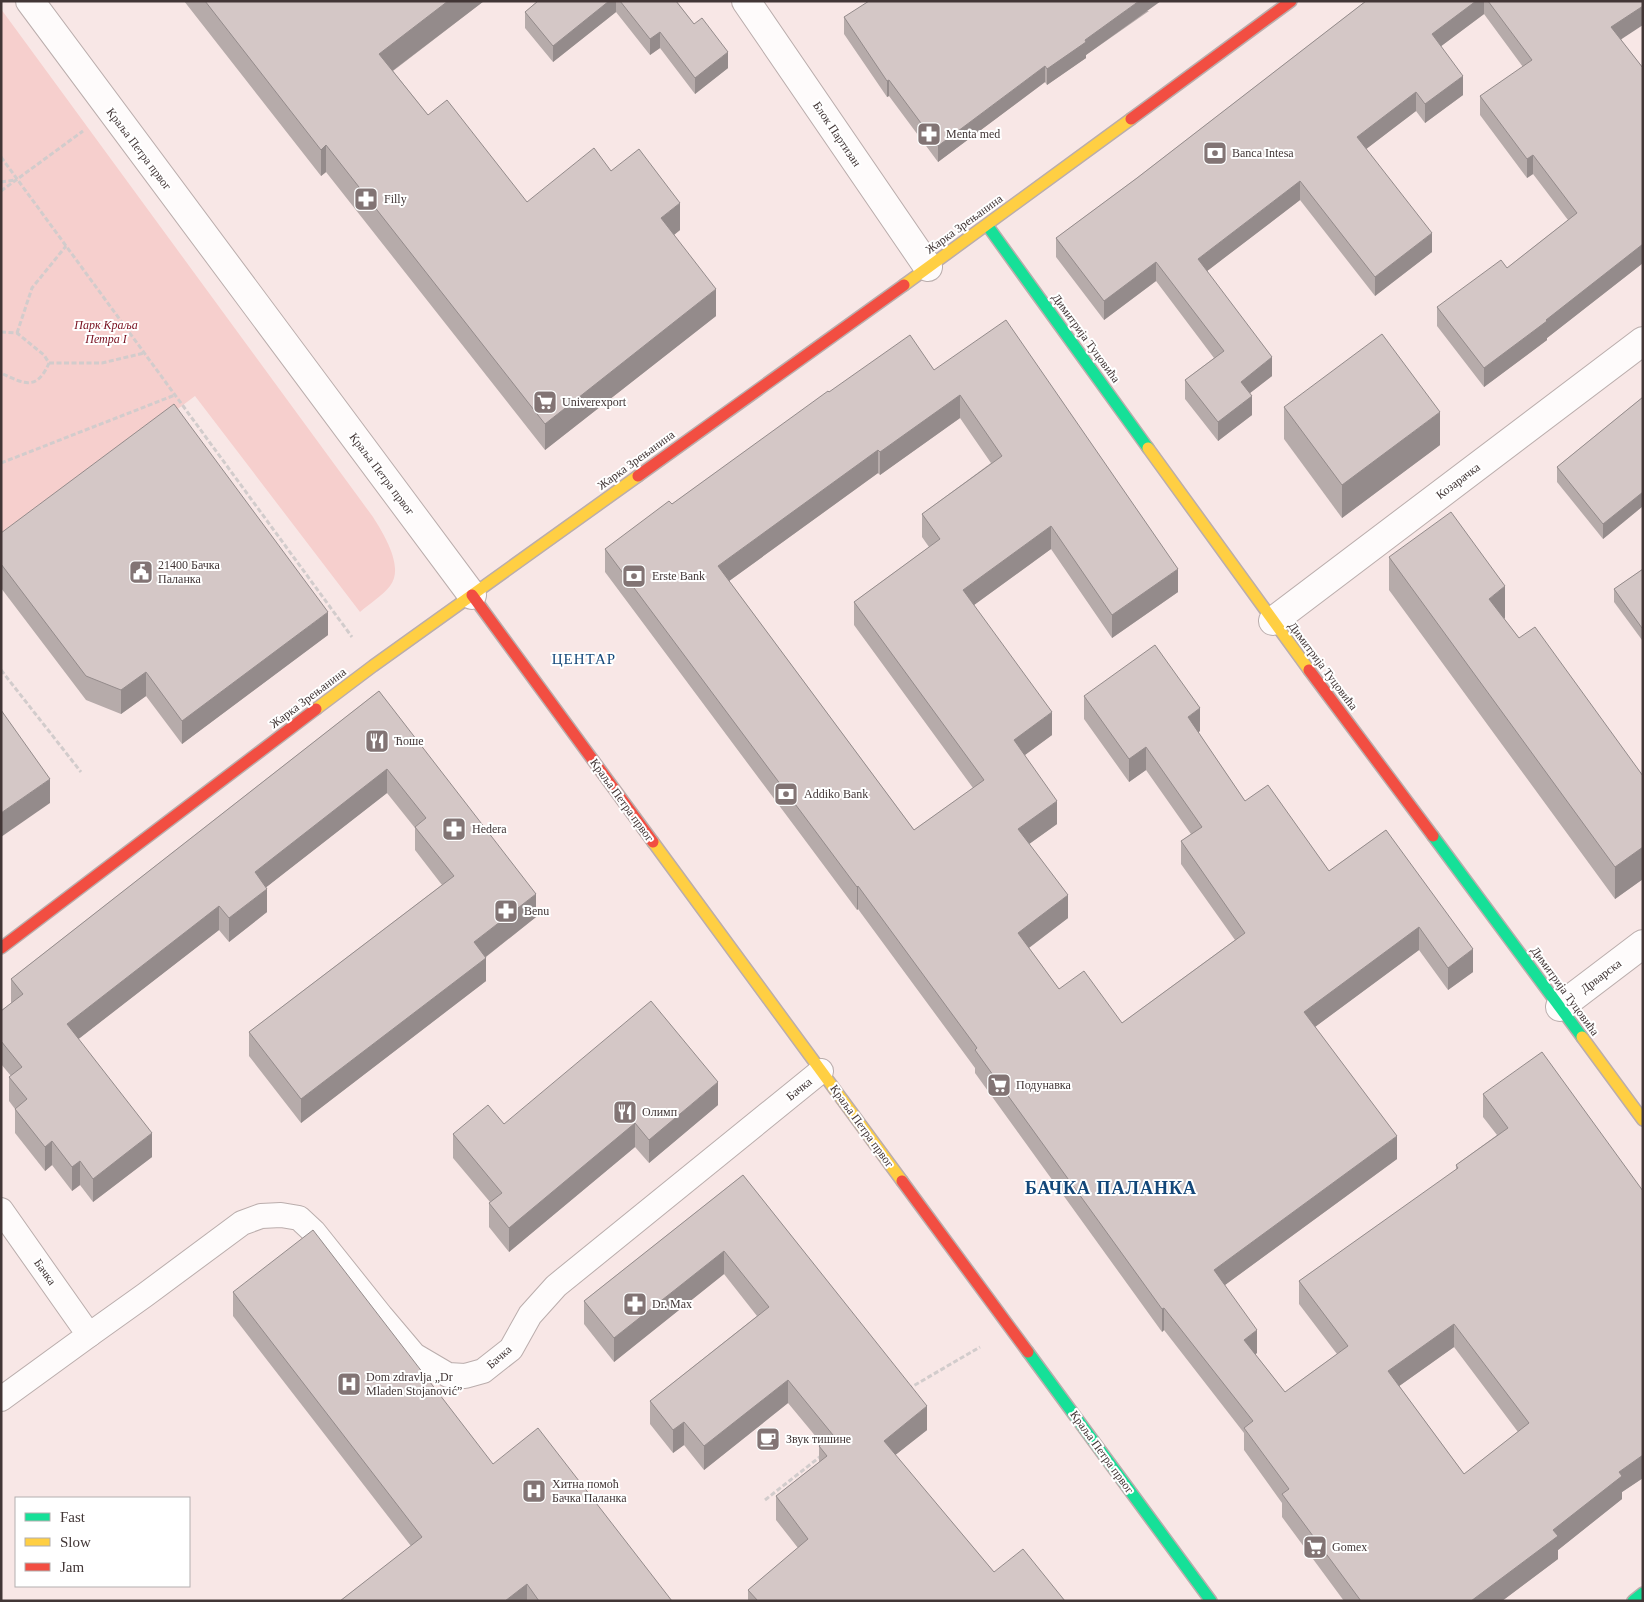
<svg xmlns="http://www.w3.org/2000/svg" width="1644" height="1602" viewBox="0 0 1644 1602" font-family="Georgia,serif">
<style>
.green{fill:#f6cfcd}
.lines{fill:none;stroke-linecap:round;stroke-linejoin:round}
.lane-casing{stroke:#baadac;stroke-width:26}
.street-casing{stroke:#baadac;stroke-width:30}
.fast-casing{stroke:#baadac;stroke-width:14}
.slow-casing{stroke:#baadac;stroke-width:14}
.jam-casing{stroke:#baadac;stroke-width:14}
.path{stroke:#d2cccc;stroke-width:3;stroke-dasharray:5 2.5;stroke-linecap:butt}
.lane{stroke:#fefbfb;stroke-width:24}
.street{stroke:#fefbfb;stroke-width:28}
.fast{stroke:#16e098;stroke-width:11}
.slow{stroke:#ffcf43;stroke-width:11}
.jam{stroke:#f24e42;stroke-width:11}
.wall{fill:#b6abaa;fill-rule:evenodd}
.shaded-wall{fill:#948b8b}
.building{fill:#d4c7c6;stroke:#948b8b;fill-rule:evenodd}
.labels{text-anchor:middle;stroke-width:4;stroke-linejoin:round;paint-order:stroke}
.street-label{font-size:12px;fill:#423636;stroke:#fff}
.poi-label{font-size:12px;fill:#423636;stroke:#fff;text-anchor:start}
.park-label{font-size:12px;font-style:italic;fill:#78101f;stroke:#fff}
.quarter-label{font-size:15px;letter-spacing:1px;fill:#134779;stroke:#fff}
.district-label{font-size:18px;font-weight:bold;letter-spacing:1px;fill:#134779;stroke:#fff}
</style>
<rect width="100%" height="100%" fill="#f8e7e6"/>
<path class="green" d="M1,9L373,517C383,533 405,567 390,586C382,596 369,604 360,612L195,396L1,542Z"/>
<g class="lines">
<g class="lane-casing">
<g id="lane">
<polyline points="1,1210 89,1335 1,1399"/>
<polyline points="89,1335 145,1295 242,1223 261,1216 281,1215 299,1218 314,1232 381,1316 414,1355 448,1375 465,1376 483,1371 511,1349 530,1315 556,1286 821,1071"/>
</g>
</g>
<g class="street-casing">
<g id="street">
<polyline points="30,1 472,595"/>
<polyline points="746,1 928,267"/>
<polyline points="1273,621 1643,341"/>
<polyline points="1560,1007 1643,944"/>
</g>
</g>
<g class="fast-casing">
<g id="fast">
<polyline points="987,225 1148,448"/>
<polyline points="1433,836 1582,1037"/>
<polyline points="1028,1352 1211,1601"/>
<polyline points="1633,1601 1643,1593"/>
</g>
</g>
<g class="slow-casing">
<g id="slow">
<polyline points="904,285 1131,119"/>
<polyline points="1148,448 1309,670"/>
<polyline points="316,709 373,666 638,476"/>
<polyline points="653,842 902,1181"/>
<polyline points="1582,1037 1643,1120"/>
</g>
</g>
<g class="jam-casing">
<g id="jam">
<polyline points="1131,119 1291,1"/>
<polyline points="638,476 904,285"/>
<polyline points="472,595 653,842"/>
<polyline points="1309,670 1433,836"/>
<polyline points="1,948 316,709"/>
<polyline points="902,1181 1028,1352"/>
</g>
</g>
<g class="path">
<polyline points="1,157 352,637"/>
<polyline points="1,182 15,180"/>
<polyline points="1,191 83,131"/>
<path d="M1,332L17,333L44,355L49,363C37,391 24,384 1,373"/>
<polyline points="17,333 32,288 66,246"/>
<polyline points="49,363 102,363 144,353"/>
<polyline points="1,463 175,395"/>
<polyline points="1,670 81,772"/>
<polyline points="908,1389 980,1347"/>
<polyline points="765,1500 821,1456"/>
</g>
<use href="#lane" class="lane"/>
<use href="#street" class="street"/>
<use href="#fast" class="fast"/>
<use href="#slow" class="slow"/>
<use href="#jam" class="jam"/>
</g>
<g class="wall">
<polygon points="184,1 484,1 393,71 428,115 527,202 611,171 680,230 674,235 716,316 545,450 326,172 321,176"/>
<polygon points="538,1 676,1 728,68 695,94 660,48 650,55 616,12 553,62 525,28 525,12"/>
<polygon points="1366,1 1643,1 1621,40 1643,68 1643,263 1547,338 1547,340 1484,387 1437,326 1437,307 1507,268 1568,220 1533,174 1527,178 1480,115 1480,96 1523,67 1484,14 1441,46 1463,95 1425,123 1416,111 1366,149 1432,252 1375,296 1300,200 1207,271 1272,376 1250,393 1252,415 1218,441 1185,399 1185,380 1214,358 1156,281 1104,320 1056,257 1056,238 1137,178"/>
<polygon points="1149,11 1086,55 1086,58 1047,85 1045,82 938,162 889,96 887,97 844,34 844,17"/>
<path d="M934,370L1178,592L1112,638L1051,549L974,605L1052,735L1025,755L1057,824L1029,844L1068,918L1029,948L1059,989L1122,1023L1235,940L1181,864V841L1191,834L1146,770L1129,782L1084,719V696L1200,731L1198,732L1245,801L1329,871L1386,830L1473,972L1448,990L1419,950L1315,1027L1397,1159L1225,1285L1257,1353L1255,1354L1285,1392L1337,1354L1299,1304V1281L1456,1170V1165L1497,1135L1483,1117V1094L1643,1191V1478L1622,1492V1499L1558,1550V1559L1502,1601H1344L1282,1517V1503L1244,1450V1433L1164,1330L1162,1332L975,1073V1068L858,909L857,910L605,572V549L672,504L829,392ZM960,418L991,463L922,514V537L929,547L854,602V625L973,788L914,830L729,581L878,473L880,475ZM1454,1347L1518,1432L1464,1474L1399,1386Z"/>
<polygon points="1643,397 1643,506 1603,539 1557,482 1557,467"/>
<polygon points="1284,407 1440,445 1342,518 1284,439"/>
<polygon points="1,533 328,635 182,744 146,696 121,714 86,700 1,588"/>
<polygon points="1389,557 1505,618 1504,619 1519,638 1643,776 1643,879 1615,899 1389,590"/>
<polygon points="1643,569 1643,640 1642,640 1614,602 1614,589"/>
<polygon points="379,691 536,917 486,957 486,981 301,1123 249,1056 249,1032 442,885 415,850 415,828 387,793 266,887 267,912 229,942 219,930 78,1039 152,1157 93,1202 80,1185 72,1191 52,1165 45,1171 15,1133 15,1109 9,1101 9,1077 11,1076 1,1064 1,1011 11,1003 11,979"/>
<polygon points="718,1105 649,1163 635,1147 509,1252 489,1227 489,1203 490,1202 453,1158 453,1134 504,1124"/>
<polygon points="743,1175 927,1430 895,1455 994,1572 1065,1601 748,1601 748,1590 798,1548 776,1520 776,1496 819,1462 819,1446 822,1444 788,1403 704,1470 684,1445 673,1453 650,1424 650,1401 757,1316 724,1274 614,1362 584,1324 584,1301"/>
<polygon points="233,1292 493,1464 672,1601 340,1601 411,1546 233,1316"/>
</g>
<g class="shaded-wall">
<polygon points="448,1 484,1 379,81 379,54"/>
<polygon points="609,1 616,1 616,12 553,62 553,46"/>
<polygon points="1139,1 1161,1 1086,55 1086,58 1047,85 1047,69 1085,40"/>
<polygon points="1476,1 1484,1 1484,14 1432,53 1432,34"/>
<polygon points="1643,6 1643,25 1611,46 1611,27"/>
<polygon points="660,32 660,48 650,55 650,39"/>
<polygon points="728,52 728,68 695,94 695,78"/>
<polygon points="1045,66 1045,82 938,162 938,146"/>
<polygon points="1463,76 1463,95 1425,123 1425,104"/>
<polygon points="889,80 889,96 887,97 887,81"/>
<polygon points="1416,92 1416,111 1357,156 1357,137"/>
<polygon points="326,145 326,172 321,176 321,150"/>
<polygon points="1533,155 1533,174 1527,178 1527,159"/>
<polygon points="1300,181 1300,200 1198,278 1198,259"/>
<polygon points="680,203 680,230 661,245 661,218"/>
<polygon points="1432,233 1432,252 1375,296 1375,277"/>
<polygon points="1643,244 1643,263 1547,338 1547,340 1484,387 1484,368"/>
<polygon points="1156,262 1156,281 1104,320 1104,301"/>
<polygon points="716,289 716,316 545,450 545,424"/>
<polygon points="1272,357 1272,376 1241,400 1241,382"/>
<polygon points="960,395 960,418 880,475 880,452"/>
<polygon points="1252,396 1252,415 1218,441 1218,422"/>
<polygon points="1440,412 1440,445 1342,518 1342,485"/>
<polygon points="878,450 878,473 718,589 718,566"/>
<polygon points="1643,492 1643,506 1603,539 1603,524"/>
<polygon points="1051,526 1051,549 963,613 963,590"/>
<polygon points="1178,569 1178,592 1112,638 1112,615"/>
<polygon points="1505,586 1505,618 1489,631 1489,599"/>
<polygon points="328,612 328,635 182,744 182,721"/>
<polygon points="1643,627 1643,640 1642,640 1642,628"/>
<polygon points="146,672 146,696 121,714 121,690"/>
<polygon points="1200,708 1200,731 1188,740 1188,717"/>
<polygon points="1052,712 1052,735 1014,763 1014,740"/>
<polygon points="1146,747 1146,770 1129,782 1129,759"/>
<polygon points="387,769 387,793 255,896 255,872"/>
<polygon points="50,779 50,803 1,837 1,813"/>
<polygon points="1057,801 1057,824 1018,852 1018,829"/>
<polygon points="1643,847 1643,879 1615,899 1615,867"/>
<polygon points="858,886 858,909 857,910 857,887"/>
<polygon points="267,889 267,912 229,942 229,918"/>
<polygon points="536,894 536,917 474,966 474,942"/>
<polygon points="1068,895 1068,918 1018,956 1018,933"/>
<polygon points="219,906 219,930 67,1048 67,1024"/>
<polygon points="1419,927 1419,950 1304,1035 1304,1012"/>
<polygon points="1473,949 1473,972 1448,990 1448,968"/>
<polygon points="486,958 486,981 301,1123 301,1099"/>
<polygon points="718,1082 718,1105 649,1163 649,1140"/>
<polygon points="635,1123 635,1147 509,1252 509,1228"/>
<polygon points="152,1133 152,1157 93,1202 93,1179"/>
<polygon points="1397,1136 1397,1159 1214,1293 1214,1270"/>
<polygon points="52,1141 52,1165 45,1171 45,1147"/>
<polygon points="80,1161 80,1185 72,1191 72,1167"/>
<polygon points="724,1251 724,1274 614,1362 614,1338"/>
<polygon points="1164,1308 1164,1330 1162,1332 1162,1309"/>
<polygon points="1454,1324 1454,1347 1388,1394 1388,1371"/>
<polygon points="1257,1330 1257,1353 1244,1363 1244,1340"/>
<polygon points="788,1380 788,1403 704,1470 704,1446"/>
<polygon points="927,1406 927,1430 884,1464 884,1441"/>
<polygon points="684,1422 684,1445 673,1453 673,1430"/>
<polygon points="1643,1455 1643,1478 1622,1492 1622,1499 1558,1550 1558,1559 1502,1601 1471,1601 1553,1530 1619,1472"/>
<polygon points="527,1584 527,1601 505,1601"/>
</g>
<g class="building">
<polygon points="205,1 448,1 379,54 428,115 447,100 527,202 594,148 611,171 639,149 680,203 661,218 716,289 545,424 326,145 321,150"/>
<polygon points="538,1 609,1 553,46 525,12"/>
<polygon points="620,1 676,1 694,24 702,18 728,52 695,78 660,32 650,39"/>
<polygon points="869,1 1139,1 1085,40 1086,42 1047,69 1045,66 938,146 889,80 887,81 844,17"/>
<polygon points="1366,1 1476,1 1432,34 1463,76 1425,104 1416,92 1357,137 1432,233 1375,277 1300,181 1198,259 1272,357 1241,382 1252,396 1218,422 1185,380 1224,351 1156,262 1104,301 1056,238 1137,178"/>
<polygon points="1488,1 1643,1 1643,6 1611,27 1643,68 1643,244 1546,320 1547,321 1484,368 1437,307 1501,260 1507,268 1577,213 1533,155 1527,159 1480,96 1532,60"/>
<path d="M1006,320L1178,569L1112,615L1051,526L963,590L1052,712L1014,740L1057,801L1018,829L1068,895L1018,933L1059,989L1084,971L1122,1023L1245,933L1181,841L1202,827L1146,747L1129,759L1084,696L1155,645L1200,708L1188,717L1245,801L1268,785L1329,871L1386,830L1473,949L1448,968L1419,927L1304,1012L1397,1136L1214,1270L1257,1330L1244,1340L1285,1392L1348,1346L1299,1281L1458,1168L1456,1165L1508,1128L1483,1094L1542,1052L1643,1191V1455L1619,1472L1622,1476L1553,1530L1558,1536L1471,1601H1361L1282,1494L1289,1489L1244,1428L1253,1421L1164,1308L1162,1309L975,1050L977,1048L858,886L857,887L605,549L669,501L672,504L828,391L829,392L910,335L934,370ZM960,395L1002,456L922,514L940,539L854,602L984,780L914,830L718,566L878,450L880,452ZM1454,1324L1529,1423L1464,1474L1388,1371Z"/>
<polygon points="1382,334 1440,412 1342,485 1284,407"/>
<polygon points="1643,397 1643,492 1603,524 1557,467"/>
<polygon points="174,404 328,612 182,721 146,672 121,690 86,676 1,564 1,533"/>
<polygon points="1451,512 1505,586 1489,599 1519,638 1535,627 1643,776 1643,847 1615,867 1389,557"/>
<polygon points="1643,569 1643,627 1642,628 1614,589"/>
<polygon points="379,691 536,894 474,942 486,958 301,1099 249,1032 454,876 415,827 426,818 387,769 255,872 267,889 229,918 219,906 67,1024 152,1133 93,1179 80,1161 72,1167 52,1141 45,1147 15,1109 27,1099 9,1077 22,1067 1,1041 1,1011 23,994 11,979"/>
<polygon points="1,710 50,779 1,813"/>
<polygon points="651,1001 718,1082 649,1140 635,1123 509,1228 489,1203 502,1193 453,1134 488,1105 504,1124"/>
<polygon points="743,1175 927,1406 884,1441 994,1572 1023,1549 1065,1601 758,1601 748,1590 808,1539 776,1496 827,1456 819,1446 833,1435 788,1380 704,1446 684,1422 673,1430 650,1401 769,1307 724,1251 614,1338 584,1301"/>
<polygon points="313,1230 493,1464 538,1428 672,1601 539,1601 527,1584 505,1601 340,1601 422,1537 233,1292"/>
</g>
<defs>
<g id="pharmacy-square" transform="scale(1.25)"><rect x="-9" y="-9" width="18" height="18" rx="4" fill="#827474" stroke="#fff"/><path d="M-2-6h4v4h4v4h-4v4h-4v-4h-4v-4h4Z" fill="#fff"/></g>
<g id="bank-square" transform="scale(1.25)"><rect x="-9" y="-9" width="18" height="18" rx="4" fill="#827474" stroke="#fff"/><path d="M-6-4H6V4H-6ZM0-2.3a2.3 2.3 0 1 0 0 4.6a2.3 2.3 0 1 0 0-4.6Z" fill="#fff"/></g>
<g id="supermarket-square" transform="scale(1.25)"><rect x="-9" y="-9" width="18" height="18" rx="4" fill="#827474" stroke="#fff"/><path d="M-6-5.5h2.5l.6 2H6L4.5 2H-2.5L-4.4-4H-6ZM-1.5 3.2a1.3 1.3 0 1 0 .1 0ZM3 3.2a1.3 1.3 0 1 0 .1 0Z" fill="#fff"/></g>
<g id="civic-square" transform="scale(1.25)"><rect x="-9" y="-9" width="18" height="18" rx="4" fill="#827474" stroke="#fff"/><path d="M-.6-6.5H3V-4.5H.6V-3L4-1V1h2V6H-6V1h2V-1L-.6-3ZM-1.2 2.5V6h2.4V2.5Z" fill="#fff"/></g>
<g id="restaurant-square" transform="scale(1.25)"><rect x="-9" y="-9" width="18" height="18" rx="4" fill="#827474" stroke="#fff"/><path d="M-5-6h1v4h1v-4h1v4h1v-4h1v5L-1.5 .5V6h-2V.5L-5-1ZM5-6V6H3V1.5H1.5Q1.5-4 5-6Z" fill="#fff"/></g>
<g id="hospital-square" transform="scale(1.25)"><rect x="-9" y="-9" width="18" height="18" rx="4" fill="#827474" stroke="#fff"/><path d="M-5-5h3v3.5h4V-5h3V5h-3V1.5h-4V5h-3Z" fill="#fff"/></g>
<g id="cafe-square" transform="scale(1.25)"><rect x="-9" y="-9" width="18" height="18" rx="4" fill="#827474" stroke="#fff"/><path d="M-5.5-4.5H6V0H3Q3 3.5 0 3.5H-2.5Q-5.5 3.5-5.5 0ZM3-3.2v2h1.7v-2ZM-6 4.5H4V6H-6Z" fill="#fff"/></g>
</defs>
<g fill-rule="evenodd">
<use href="#pharmacy-square" x="929" y="134"/>
<use href="#bank-square" x="1215" y="153"/>
<use href="#pharmacy-square" x="366" y="199"/>
<use href="#supermarket-square" x="545" y="402"/>
<use href="#civic-square" x="141" y="572"/>
<use href="#bank-square" x="634" y="576"/>
<use href="#restaurant-square" x="377" y="741"/>
<use href="#bank-square" x="786" y="794"/>
<use href="#pharmacy-square" x="454" y="829"/>
<use href="#pharmacy-square" x="506" y="911"/>
<use href="#supermarket-square" x="999" y="1085"/>
<use href="#restaurant-square" x="625" y="1112"/>
<use href="#pharmacy-square" x="635" y="1304"/>
<use href="#hospital-square" x="349" y="1384"/>
<use href="#cafe-square" x="768" y="1439"/>
<use href="#hospital-square" x="534" y="1491"/>
<use href="#supermarket-square" x="1315" y="1547"/>
</g>
<g class="labels">
<g class="street-label">
<text transform="translate(837 134) rotate(56)" y="4">Блок Партизан</text>
<text transform="translate(139 149) rotate(53)" y="4">Краља Петра првог</text>
<text transform="translate(964 224) rotate(-36)" y="4">Жарка Зрењанина</text>
<text transform="translate(1086 338) rotate(54)" y="4">Димитрија Туцовића</text>
<text transform="translate(636 460) rotate(-36)" y="4">Жарка Зрењанина</text>
<text transform="translate(382 474) rotate(53)" y="4">Краља Петра првог</text>
<text transform="translate(1458 481) rotate(-37)" y="4">Козарачка</text>
<text transform="translate(1323 666) rotate(53)" y="4">Димитрија Туцовића</text>
<text transform="translate(308 698) rotate(-37)" y="4">Жарка Зрењанина</text>
<text transform="translate(622 800) rotate(54)" y="4">Краља Петра првог</text>
<text transform="translate(1601 976) rotate(-37)" y="4">Дрварска</text>
<text transform="translate(1565 991) rotate(54)" y="4">Димитрија Туцовића</text>
<text transform="translate(799 1089) rotate(-39)" y="4">Бачка</text>
<text transform="translate(862 1126) rotate(54)" y="4">Краља Петра првог</text>
<text transform="translate(45 1272) rotate(55)" y="4">Бачка</text>
<text transform="translate(499 1357) rotate(-42)" y="4">Бачка</text>
<text transform="translate(1102 1452) rotate(54)" y="4">Краља Петра првог</text>
</g>
<g class="poi-label">
<text x="946" y="138">Menta med</text>
<text x="1232" y="157">Banca Intesa</text>
<text x="384" y="203">Filly</text>
<text x="562" y="406">Univerexport</text>
<text x="158" y="569">21400 Бачка<tspan x="158" dy="14">Паланка</tspan></text>
<text x="652" y="580">Erste Bank</text>
<text x="394" y="745">Ћоше</text>
<text x="804" y="798">Addiko Bank</text>
<text x="472" y="833">Hedera</text>
<text x="524" y="915">Benu</text>
<text x="1016" y="1089">Подунавка</text>
<text x="642" y="1116">Олимп</text>
<text x="652" y="1308">Dr. Max</text>
<text x="366" y="1381">Dom zdravlja „Dr<tspan x="366" dy="14">Mladen Stojanović”</tspan></text>
<text x="786" y="1443">Звук тишине</text>
<text x="552" y="1488">Хитна помоћ<tspan x="552" dy="14">Бачка Паланка</tspan></text>
<text x="1332" y="1551">Gomex</text>
</g>
<g class="park-label">
<text x="106" y="329">Парк Краља<tspan x="106" dy="14">Петра I</tspan></text>
</g>
<g class="quarter-label">
<text x="584" y="664">ЦЕНТАР</text>
</g>
<g class="district-label">
<text x="1111" y="1194">БАЧКА ПАЛАНКА</text>
</g>
</g>
<rect width="1644" height="1602" fill="none" stroke="#423636" stroke-width="5"/>
<rect x="15" y="1497" width="175" height="90" fill="#ffffff" stroke="#b3afaf"/>
<rect x="25" y="1513" width="25" height="8" fill="#16e098" stroke="#b3afaf"/>
<text x="60" y="1522" font-size="15" fill="#423636">Fast</text>
<rect x="25" y="1538" width="25" height="8" fill="#ffcf43" stroke="#b3afaf"/>
<text x="60" y="1547" font-size="15" fill="#423636">Slow</text>
<rect x="25" y="1563" width="25" height="8" fill="#f24e42" stroke="#b3afaf"/>
<text x="60" y="1572" font-size="15" fill="#423636">Jam</text>
</svg>
